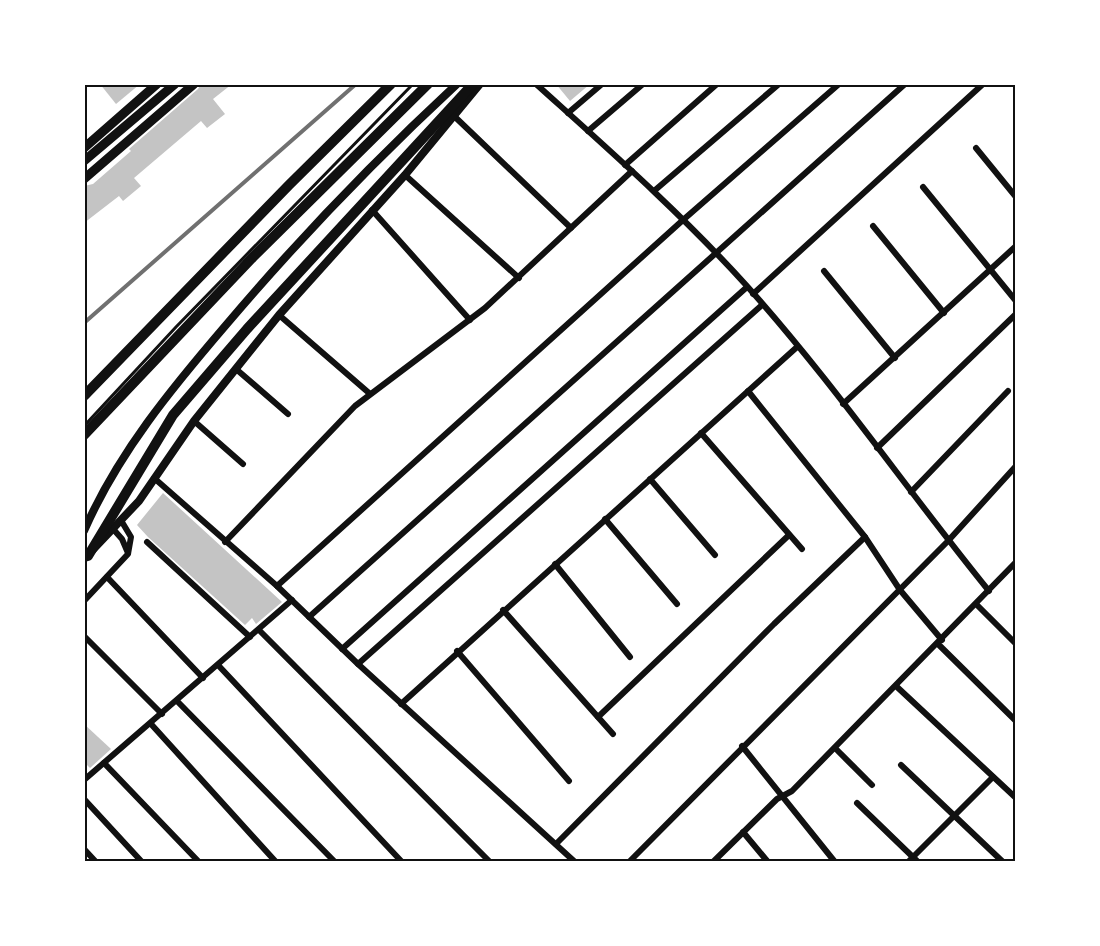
<svg xmlns="http://www.w3.org/2000/svg" width="1100" height="946" viewBox="0 0 1100 946" font-family="'Varela Round',sans-serif">
<style>
.building{fill:#c4c4c4}
.lines{fill:none;stroke-linecap:round;stroke-linejoin:round}
.service{stroke:#111;stroke-width:3}
.minor{stroke:#111;stroke-width:6}
.tertiary{stroke:#111;stroke-width:8}
.primary{stroke:#111;stroke-width:9}
.motorway{stroke:#111;stroke-width:10}
.rail{stroke:#707070;stroke-width:4}
.neatline{fill:none;stroke:#111;stroke-width:2}
</style>
<rect width="100%" height="100%" fill="#fff"/>
<g class="building">
<polygon points="100,84 140,84 116,104"/>
<polygon points="201,84 232,84 213,99 225,114 207,128 201,121 134,178 141,186 123,201 119,196 84,223 84,186 93,184 131,151 129,149 198,89"/>
<polygon points="556,84 590,84 570,101"/>
<polygon points="163,493 282,602 256,624 252,618 245,625 148,537 137,525"/>
<polygon points="84,724 111,749 90,768 84,762"/>
</g>
<g class="lines">
<polyline class="service" points="84,426 176,327 413,84"/>
<g class="minor">
<path d="M536,84C608,149 681,213 746,285C833,382 907,490 989,591"/>
<polyline points="568,113 602,84"/>
<polyline points="453,115 571,228"/>
<polyline points="588,131 643,84"/>
<polyline points="976,148 1016,197"/>
<polyline points="625,165 717,84"/>
<polyline points="405,175 519,278"/>
<polyline points="923,187 1016,301"/>
<polyline points="654,191 779,84"/>
<polyline points="372,210 470,320"/>
<polyline points="873,226 944,313"/>
<polyline points="824,271 895,358"/>
<polyline points="753,294 983,84"/>
<polyline points="279,315 369,393"/>
<polyline points="236,369 288,414"/>
<polyline points="748,391 865,537 900,590 942,640"/>
<polyline points="843,404 1016,246"/>
<polyline points="194,421 243,464"/>
<polyline points="701,433 802,549"/>
<polyline points="877,448 1016,314"/>
<polyline points="154,478 277,586 358,664 575,862"/>
<polyline points="650,479 715,555"/>
<polyline points="911,492 1008,391"/>
<polyline points="605,519 677,604"/>
<polyline points="114,530 122,539 128,553"/>
<polyline points="147,542 250,637"/>
<polyline points="225,542 355,406 485,308 632,171"/>
<polyline points="555,564 630,657"/>
<polyline points="107,577 203,678"/>
<polyline points="277,586 683,220 839,84"/>
<polyline points="84,601 128,554 131,537 122,522"/>
<polyline points="976,604 1016,644"/>
<polyline points="503,610 613,734"/>
<polyline points="309,617 905,84"/>
<polyline points="259,630 490,862"/>
<polyline points="84,636 162,714"/>
<polyline points="938,644 1016,721"/>
<polyline points="342,649 747,287"/>
<polyline points="457,651 569,781"/>
<polyline points="358,664 762,305"/>
<polyline points="218,665 402,862"/>
<polyline points="896,686 1016,798"/>
<polyline points="177,701 335,862"/>
<polyline points="401,704 797,347"/>
<polyline points="598,717 789,535"/>
<polyline points="151,724 276,862"/>
<polyline points="742,746 835,862"/>
<polyline points="835,748 872,785"/>
<polyline points="104,763 199,862"/>
<polyline points="901,765 1003,862"/>
<polyline points="84,780 292,600"/>
<polyline points="84,799 142,862"/>
<polyline points="857,803 918,862"/>
<polyline points="743,832 768,862"/>
<polyline points="556,844 774,624 865,537"/>
<polyline points="84,849 96,862"/>
<polyline points="629,862 948,541 1016,466"/>
<polyline points="713,862 777,799 792,791 1016,562"/>
<polyline points="908,862 993,777"/>
</g>
<g class="tertiary">
<path d="M84,531C118,453 172,388 226,325C298,240 375,160 457,84"/>
<polyline points="84,559 139,501 194,421 279,315 405,175 480,84"/>
</g>
<g class="primary">
<polyline points="84,148 157,84"/>
<polyline points="84,161 175,84"/>
<polyline points="84,179 194,84"/>
</g>
<g class="motorway">
<polyline points="84,396 289,185 391,84"/>
<polyline points="84,435 253,257 428,84"/>
<polyline points="88,556 173,415 247,329 473,84"/>
</g>
<polyline class="rail" points="84,323 356,84"/>
</g>
<rect width="1100" height="946" fill="none" stroke="#ffffff" stroke-width="171"/>
<rect x="86" y="86" width="928" height="774" class="neatline"/>
</svg>
